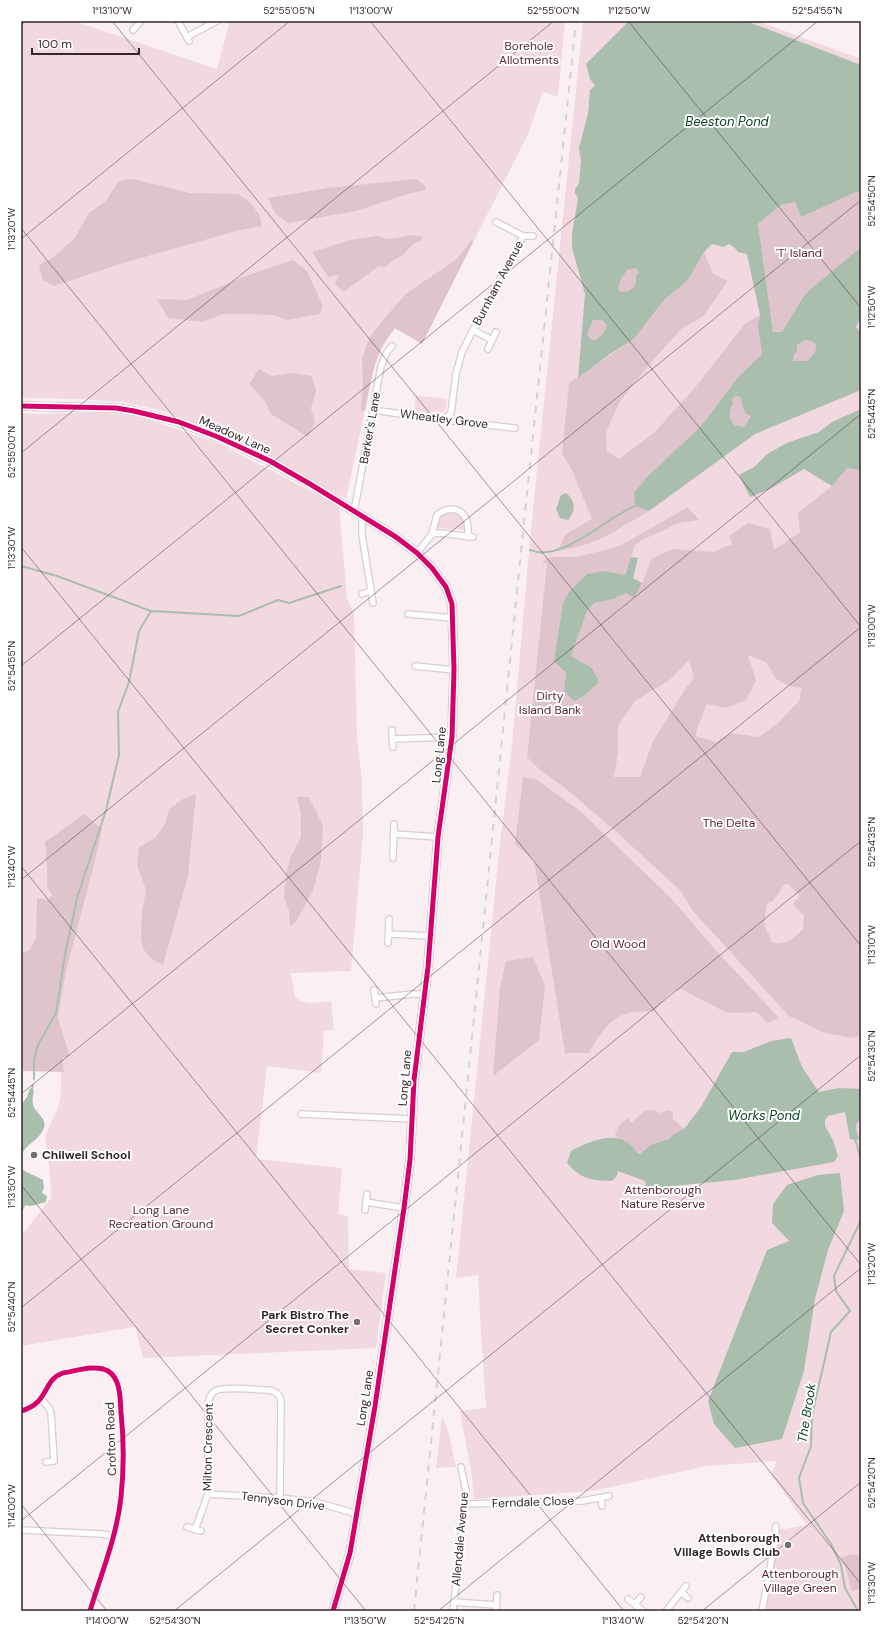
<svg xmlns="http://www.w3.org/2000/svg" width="882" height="1632" viewBox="0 0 882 1632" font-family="'DM Sans',sans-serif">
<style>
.green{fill:#f2d9df}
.forest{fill:#e0c4cb;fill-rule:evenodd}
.water{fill:#aabead;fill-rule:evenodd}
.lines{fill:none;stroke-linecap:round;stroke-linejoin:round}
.stream{stroke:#aabead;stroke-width:2}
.street-casing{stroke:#d9cdd0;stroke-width:8}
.secondary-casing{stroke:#d9cdd0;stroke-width:10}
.street{stroke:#fefdfd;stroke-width:5.5}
.secondary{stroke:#fefdfd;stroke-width:8}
.rail{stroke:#d5d2d4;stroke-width:2;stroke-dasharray:7 7;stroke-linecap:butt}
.cycleway-casing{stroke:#fff;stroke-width:8}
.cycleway{stroke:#d6006c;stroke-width:5}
.ticks{fill:none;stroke:#342629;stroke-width:1;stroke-opacity:0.45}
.poi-dot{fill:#796d70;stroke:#fff;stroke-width:1.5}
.labels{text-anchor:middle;stroke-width:4;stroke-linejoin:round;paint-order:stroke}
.park-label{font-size:12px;fill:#551f30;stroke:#fff}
.street-label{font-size:12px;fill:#342629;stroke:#fff}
.poi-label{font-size:12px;font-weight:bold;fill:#342629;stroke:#fff;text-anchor:end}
.water-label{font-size:13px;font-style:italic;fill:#0a4321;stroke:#fff}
.neatline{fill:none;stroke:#342629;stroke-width:1.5}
.ticks-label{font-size:10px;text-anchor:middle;fill:#342629}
</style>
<rect width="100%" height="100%" fill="#faf0f3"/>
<g class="green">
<polygon points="21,21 74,21 217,69 230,21 565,21 558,97 543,92 528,134 422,344 395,328 382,346 375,363 346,499 289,467 226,435 194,422 159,410 123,402 79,399 21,398"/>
<polygon points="583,21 757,21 861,59 861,1611 766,1611 778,1530 807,1525 771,1475 777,1461 707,1466 593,1491 474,1499 471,1470 460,1411 486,1408 481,1332 478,1275 456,1278 500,843 512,745 531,529"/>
<polygon points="416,395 447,399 445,410 439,415 414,411"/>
<path d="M100,412L142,417L220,444L339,506L347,598L354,613L357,737L362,779L363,835L351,971L291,973L295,997C306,1006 319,1002 331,1001L334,1030L324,1031L321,1073L267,1066L256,1159L342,1168L338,1214L348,1216L349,1269L386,1273L376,1348L143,1358L135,1327L21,1346V1236L51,1198L50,1174L45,1137L46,1133L58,1108L61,1090V1073L64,1072L63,1058L70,1056L58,1018L67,967L29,951L21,952V413L38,414Z"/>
<path d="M451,512L461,515L465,523V530L436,528C437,518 440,514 451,512Z"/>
<polygon points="442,1416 448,1430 456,1467 436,1468"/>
</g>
<g class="forest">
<polygon points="133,179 190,193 238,194 250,202 260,216 262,226 240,230 123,263 54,286 43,280 39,265 55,256 74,239 89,213 105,202 119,181"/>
<polygon points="416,179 425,185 426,190 404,195 356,211 288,223 275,213 268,198 328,188"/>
<polygon points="856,192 861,192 861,247 805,294 782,332 773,332 758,224 781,205 795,202 801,217"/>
<polygon points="413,235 422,237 421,241 413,244 404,254 384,267 379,266 343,292 335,284 339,275 328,277 312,252 350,240 377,236 388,239"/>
<path d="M472,240L473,242L422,344L395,328C374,353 371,380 365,411H361L363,380L362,359L369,338L383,320L407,293L457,259Z"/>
<polygon points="704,252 713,274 728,281 703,316 681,329 646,368 619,403 606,432 607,451 619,459 655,432 697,385 745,324 760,315 758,326 762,354 739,376 702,425 647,477 635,493 635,506 649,511 603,538 581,546 558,551 565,535 592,519 572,470 562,453 569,383 634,339 663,301 688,280"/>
<polygon points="293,260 307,271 323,306 320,314 287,320 274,315 249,314 223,314 203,322 168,318 157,299 187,300 246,276"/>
<polygon points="636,268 639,272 636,275 635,286 628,291 621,292 618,289 620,281 627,270"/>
<polygon points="593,320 602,320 607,325 603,334 596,340 590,339 587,334"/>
<polygon points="805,340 811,341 816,344 815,353 807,361 793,361 797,345"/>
<polygon points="259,369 272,376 292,373 312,376 316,391 311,408 315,422 308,437 271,414 265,401 249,384"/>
<path d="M735,395L740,397L745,413L751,416L744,427L734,425C729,418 728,412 733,404L732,399Z"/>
<path d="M847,468L861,470V1035L853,1038L825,1033L789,1016L693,911L680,890L612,828L565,788L539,769L527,757L547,563H542L546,559L553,557H577L620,546L688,507L699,520L679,523L642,540L635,545L625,575L603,571L575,586L569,592L554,661L566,674L564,691L592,668L571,656L587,611L594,603L613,599L626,593L634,598L642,583L652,558L673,549L713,552L732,544L729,536L748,523L770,529L774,550L800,532L798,513L832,486ZM748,655L766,662L776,679L789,686L802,688L799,701L777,724L759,737L730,733L716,742L696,736L697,729L707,704L726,708L746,700L756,681ZM689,660L694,678L686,688L653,741L640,777H614L618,753V726L635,701L671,679ZM785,884H788L800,896L793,904L799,911L804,915L803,929C795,938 783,947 771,942C771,935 767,933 765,927C764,923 766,907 767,903L773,901Z"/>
<path d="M523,777L536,779L580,811L671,898L712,946L779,1018L767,1023L757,1012L727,1013L681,989L670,993L654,1011C645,1012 636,1011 628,1013C608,1019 598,1037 589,1053H565L534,860L515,844Z"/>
<polygon points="196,794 188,876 163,965 153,960 143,949 141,937 142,911 146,890 137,865 139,847 155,838 165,824 169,809 183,799"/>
<polygon points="297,797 309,797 323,825 321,860 313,891 296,922 290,926 289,911 284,897 287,870 290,859 301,837 301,815"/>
<polygon points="84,814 102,829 94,865 67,967 58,1018 70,1056 63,1058 64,1072 21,1071 21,952 29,951 36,938 37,898 48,900 52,895 47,887 47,865 45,842"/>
<polygon points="533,957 545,986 539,1040 493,1076 500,988 506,961"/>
<path d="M646,1110H653L660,1113L669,1110L673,1112V1119L684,1129C678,1132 674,1135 670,1138C659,1145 651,1143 640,1154L637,1153L615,1135L618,1126L628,1118L631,1123Z"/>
<polygon points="850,1554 861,1556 861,1588 852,1592 846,1568 841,1558"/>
</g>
<g class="water">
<path d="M629,21H746L861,65V192H856L801,217L795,202L781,205L758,224L773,332H782L805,294L861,247V308L860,311L861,317L856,327L861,333V390L755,434L649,511L635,506L634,493L647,477L702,425L739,376L762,354L758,326L760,315L747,254L738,252L734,247L729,244L723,247L712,244L704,252L688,280L663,301L634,339L610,354L578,378L585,294L572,248V234L578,198L575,193V189L579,184L581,161L579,148L588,114L590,90L595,85L590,79L586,64ZM636,268L639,272L636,275L635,286L628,291L621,292L618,289L620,281L627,270ZM593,320H602L607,325L603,334L596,340L590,339L587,334ZM805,340L811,341L816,344L815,353L807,361H793L794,355L797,351V345ZM735,396L740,397L745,413L751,416L744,427L734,425C729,418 728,412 733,404L732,399Z"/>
<polygon points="861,409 861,470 847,468 832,486 804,469 770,489 750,497 739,475 754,467 767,454 789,442 819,432 832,422"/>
<path d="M566,493C576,501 576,511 568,520L560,518L556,509L561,495Z"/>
<polygon points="631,557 638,558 633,578 642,583 634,598 626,593 613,599 594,603 587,611 571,656 592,668 599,682 585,695 574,701 564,691 566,673 554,661 563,603 569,592 587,574 603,571 625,575"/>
<path d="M791,1038L802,1067L819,1092L839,1088L861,1089V1118C854,1125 856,1130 859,1139L857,1140L850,1139L845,1112L828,1116L825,1120V1126L833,1140L838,1156L834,1162L734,1180L673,1186L651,1195L646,1187L645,1181L618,1171L617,1176L612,1181C591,1180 582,1180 567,1163L571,1151C592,1140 622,1127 637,1153L640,1154L651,1145L669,1139L674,1134L684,1129L701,1107L732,1052H744L771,1041Z"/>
<path d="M30,1088L34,1090C33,1095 32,1101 33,1105C36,1114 49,1119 43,1130C38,1141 25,1144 21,1156V1105L27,1097Z"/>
<path d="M21,1168C27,1174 35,1175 43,1180L44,1187L42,1193L47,1196L46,1202L31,1206L22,1205L23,1200L21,1199Z"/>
<polygon points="840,1173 844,1211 828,1250 815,1299 804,1371 782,1439 735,1448 714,1424 708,1401 767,1250 789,1241 772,1223 773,1204 787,1185 818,1175"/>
</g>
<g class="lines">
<g class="stream">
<polyline points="530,550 534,551"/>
<path d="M536,552C568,557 606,518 635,506"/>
<polyline points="21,566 57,576 151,611 239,616 278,600 289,603 341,586"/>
<polyline points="34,1079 34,1060 38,1045 56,1013 65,955 77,898 106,810 119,755 118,712 129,682 139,631 151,611"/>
<polyline points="32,1089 33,1085"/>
<polyline points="855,1139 861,1159"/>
<polyline points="21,1212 24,1205"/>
<polyline points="858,1611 845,1588 841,1565 831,1544 803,1503 799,1478 811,1446 812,1415 831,1332 850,1311 836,1291 834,1276 861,1220"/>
</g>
<g class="street-casing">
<g id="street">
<polyline points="178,21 189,41"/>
<polyline points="133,30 141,21"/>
<polyline points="187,37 217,21"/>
<polyline points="496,222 523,236 533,236"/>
<polyline points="473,330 492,340"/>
<polyline points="488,349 496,332"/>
<polyline points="373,410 444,420 515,428"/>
<polyline points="444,420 451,413 456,374 462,352 478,320 523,236"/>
<polyline points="354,512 381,366 387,352 392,346"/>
<polyline points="362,517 362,535 373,603"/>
<path d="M432,534L437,515C445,508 459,506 465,517C469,523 468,530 468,537"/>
<polyline points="417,553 432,534 440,533 473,537"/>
<polyline points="362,594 370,591"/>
<polyline points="408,614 453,618"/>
<polyline points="415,666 454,670"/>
<polyline points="392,730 393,747"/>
<polyline points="392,739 452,737"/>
<polyline points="393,834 438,837"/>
<polyline points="393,858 394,824"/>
<polyline points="389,934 430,936"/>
<polyline points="388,943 389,919"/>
<polyline points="374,990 376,1004"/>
<polyline points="375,998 414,994 425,994"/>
<polyline points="301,1114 412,1119"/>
<polyline points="366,1202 404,1208"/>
<polyline points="365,1210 367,1194"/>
<polyline points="41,1399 49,1408 51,1413 54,1461 46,1462"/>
<path d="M21,1411C50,1403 42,1380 63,1373C76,1371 96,1364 108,1371C121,1379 120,1399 121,1412C124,1441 124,1469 121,1497C117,1536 101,1574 90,1611"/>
<polyline points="208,1494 280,1498 316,1502 357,1514"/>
<polyline points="601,1498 602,1506"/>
<polyline points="465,1504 582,1501 609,1496"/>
<polyline points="187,1527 201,1531"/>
<polyline points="21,1530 102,1534 113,1536"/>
<path d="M195,1530L208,1494V1405C209,1399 210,1394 215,1391C224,1386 258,1390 269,1390C279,1392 281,1397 281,1406L280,1498"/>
<polyline points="681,1592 688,1598"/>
<polyline points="628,1599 643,1611"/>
<polyline points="454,1602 496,1605"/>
<polyline points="635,1604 641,1597"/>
<polyline points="453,1611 465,1504 466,1491 461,1467"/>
<polyline points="496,1611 497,1595"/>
<polyline points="666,1611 686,1586"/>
<polyline points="762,1611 775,1541 776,1526"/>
</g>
</g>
<g class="secondary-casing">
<polyline id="secondary" points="21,406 116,408 134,411 179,422 218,437 270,461 310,484 396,537 417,553 432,568 446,587 452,604 454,670 452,737 438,837 428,967 414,1080 410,1160 404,1208 375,1406 350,1553 333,1611"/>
</g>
<use href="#street" class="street"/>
<use href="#secondary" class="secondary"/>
<polyline class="rail" points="414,1611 522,542 576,21"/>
<g class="cycleway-casing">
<g id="cycleway">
<polyline points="21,406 116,408 134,411 179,422 218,437 270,461 310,484 396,537 417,553 432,568 446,587 452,604 454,670 452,737 438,837 428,967 414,1080 410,1160 404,1208 375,1406 350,1553 333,1611"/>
<path d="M21,1411C50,1403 42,1380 63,1373C76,1371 96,1364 108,1371C121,1379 120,1399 121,1412C124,1441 124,1469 121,1497C117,1536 101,1574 90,1611"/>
</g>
</g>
<use href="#cycleway" class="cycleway"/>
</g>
<path class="ticks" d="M112,21L861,946M370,21L861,627M628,21L861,308M21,25L26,21M21,228L861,1265M21,239L290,21M21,453L554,21M21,547L861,1584M21,666L818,21M21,866L624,1611M21,880L861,200M21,1094L861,414M21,1185L366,1611M21,1308L861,627M21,1504L107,1611M21,1521L861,841M174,1611L861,1055M438,1611L861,1268M702,1611L861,1482"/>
<g class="poi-dot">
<circle cx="34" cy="1155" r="4"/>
<circle cx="357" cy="1322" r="4"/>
<circle cx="788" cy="1545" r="4"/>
</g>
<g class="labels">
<g class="park-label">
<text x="529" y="50">Borehole<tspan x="529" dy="14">Allotments</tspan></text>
<text x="799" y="257">'T' Island</text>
<text x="550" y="700">Dirty<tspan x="550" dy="14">Island Bank</tspan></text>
<text x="729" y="827">The Delta</text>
<text x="618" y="948">Old Wood</text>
<text x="663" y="1194">Attenborough<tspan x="663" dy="14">Nature Reserve</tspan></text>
<text x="161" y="1214">Long Lane<tspan x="161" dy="14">Recreation Ground</tspan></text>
<text x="800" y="1578">Attenborough<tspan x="800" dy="14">Village Green</tspan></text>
</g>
<g class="street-label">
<text transform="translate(498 283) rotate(-62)" y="4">Burnham Avenue</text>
<text transform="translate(444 419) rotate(7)" y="4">Wheatley Grove</text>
<text transform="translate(370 428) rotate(-80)" y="4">Barker's Lane</text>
<text transform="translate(235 435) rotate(24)" y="4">Meadow Lane</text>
<text transform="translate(439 755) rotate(-84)" y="4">Long Lane</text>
<text transform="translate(405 1078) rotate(-85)" y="4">Long Lane</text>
<text transform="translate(365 1398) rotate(-81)" y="4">Long Lane</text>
<text transform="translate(111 1439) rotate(-92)" y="4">Crofton Road</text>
<text transform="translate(208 1447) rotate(-89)" y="4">Milton Crescent</text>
<text transform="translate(283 1501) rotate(7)" y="4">Tennyson Drive</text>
<text transform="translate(533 1502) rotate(-2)" y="4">Ferndale Close</text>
<text transform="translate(460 1539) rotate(-85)" y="4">Allendale Avenue</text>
</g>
<g class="poi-label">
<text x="42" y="1159" text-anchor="start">Chilwell School</text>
<text x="349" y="1319">Park Bistro The<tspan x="349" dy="14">Secret Conker</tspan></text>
<text x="780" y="1542">Attenborough<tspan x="780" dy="14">Village Bowls Club</tspan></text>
</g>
<g class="water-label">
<text x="727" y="126">Beeston Pond</text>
<text x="764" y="1120">Works Pond</text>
<text transform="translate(806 1413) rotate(-81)" y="5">The Brook</text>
</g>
</g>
<rect width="882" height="1632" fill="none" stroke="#ffffff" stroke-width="44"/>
<path d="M32 48v6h107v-6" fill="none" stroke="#342629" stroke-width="2"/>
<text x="38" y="48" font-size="12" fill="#342629" stroke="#ffffff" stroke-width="3" paint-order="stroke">100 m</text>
<rect x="22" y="22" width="838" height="1588" class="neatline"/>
<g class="ticks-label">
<text x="112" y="14">1°13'10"W</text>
<text x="289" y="14">52°55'05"N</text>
<text x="371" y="14">1°13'00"W</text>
<text x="553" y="14">52°55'00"N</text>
<text x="629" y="14">1°12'50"W</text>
<text x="817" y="14">52°54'55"N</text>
<text transform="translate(871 201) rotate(-90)" y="4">52°54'50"N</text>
<text transform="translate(11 229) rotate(-90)" y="4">1°13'20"W</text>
<text transform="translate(871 307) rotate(-90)" y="4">1°12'50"W</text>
<text transform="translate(871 414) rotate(-90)" y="4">52°54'45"N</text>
<text transform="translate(11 452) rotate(-90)" y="4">52°55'00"N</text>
<text transform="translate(11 548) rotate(-90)" y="4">1°13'30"W</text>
<text transform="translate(871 626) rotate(-90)" y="4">1°13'00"W</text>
<text transform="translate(11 666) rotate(-90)" y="4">52°54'55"N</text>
<text transform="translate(871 842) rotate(-90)" y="4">52°54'35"N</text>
<text transform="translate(11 867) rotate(-90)" y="4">1°13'40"W</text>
<text transform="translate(871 945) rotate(-90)" y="4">1°13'10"W</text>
<text transform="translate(871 1056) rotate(-90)" y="4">52°54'30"N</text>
<text transform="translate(11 1093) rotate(-90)" y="4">52°54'45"N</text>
<text transform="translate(11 1187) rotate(-90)" y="4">1°13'50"W</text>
<text transform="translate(871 1264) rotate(-90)" y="4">1°13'20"W</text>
<text transform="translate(11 1307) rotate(-90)" y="4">52°54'40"N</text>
<text transform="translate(871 1483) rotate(-90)" y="4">52°54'20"N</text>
<text transform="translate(11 1506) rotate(-90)" y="4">1°14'00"W</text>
<text transform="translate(871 1583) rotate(-90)" y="4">1°13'30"W</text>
<text x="107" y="1624">1°14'00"W</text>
<text x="175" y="1624">52°54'30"N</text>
<text x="365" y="1624">1°13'50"W</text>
<text x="439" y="1624">52°54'25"N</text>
<text x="623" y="1624">1°13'40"W</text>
<text x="703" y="1624">52°54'20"N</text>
</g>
</svg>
